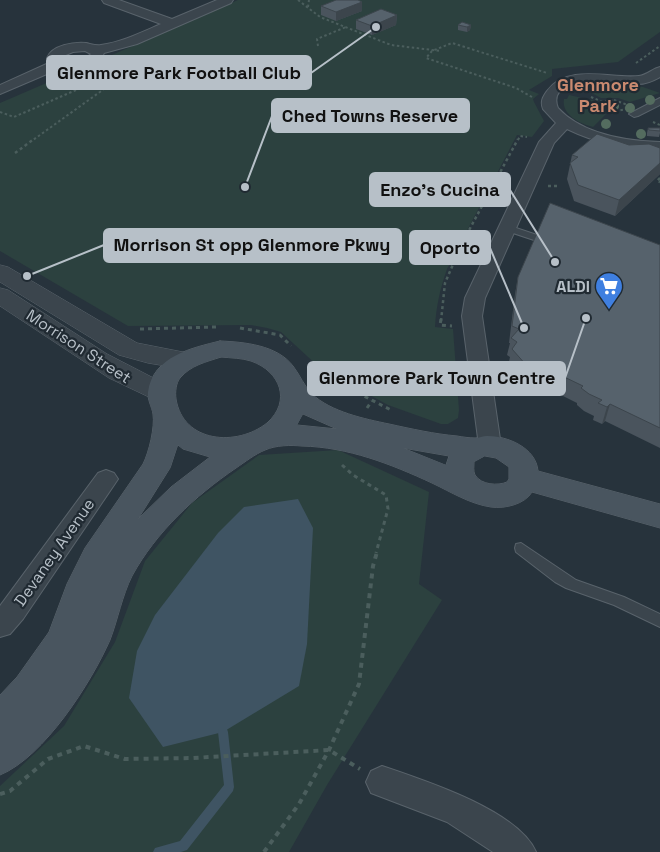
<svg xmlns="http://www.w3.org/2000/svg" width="660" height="852" viewBox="0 0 660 852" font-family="'Space Grotesk',sans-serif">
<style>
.green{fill:#2c413f}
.water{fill:#3f5463}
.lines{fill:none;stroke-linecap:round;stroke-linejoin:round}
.stream{fill:#3f5463;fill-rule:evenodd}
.service-casing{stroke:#59636b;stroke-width:2}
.pedestrian-casing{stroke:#59636b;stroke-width:2}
.minor-casing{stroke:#59636b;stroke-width:2}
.tertiary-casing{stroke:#59636b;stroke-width:1}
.secondary-casing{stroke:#59636b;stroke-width:1}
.path-far3{stroke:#4b5e5d;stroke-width:2;stroke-dasharray:2.5 2.5;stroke-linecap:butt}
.path-far2{stroke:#4b5e5d;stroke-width:2.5;stroke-dasharray:3 3;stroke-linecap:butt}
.path-far1{stroke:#4b5e5d;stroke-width:3;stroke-dasharray:4 4;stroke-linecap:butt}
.path{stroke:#4b5e5d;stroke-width:4;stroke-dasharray:5 5;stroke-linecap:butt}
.service{fill:#3b454d;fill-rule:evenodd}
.pedestrian{fill:#3b454d;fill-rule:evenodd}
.minor{fill:#3b454d;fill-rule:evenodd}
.tertiary{fill:#3b454d;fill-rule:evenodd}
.secondary{fill:#49555f;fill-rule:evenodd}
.tree{fill:#546c5f}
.wall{fill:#4a545d}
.shaded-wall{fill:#3c454c}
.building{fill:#56626c;stroke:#3c454c}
.labels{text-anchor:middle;stroke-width:4.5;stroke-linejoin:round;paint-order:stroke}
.poi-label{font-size:16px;font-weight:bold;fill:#b7c0c8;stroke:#202a32;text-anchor:end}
.street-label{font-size:16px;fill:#b7c0c8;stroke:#202a32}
.far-district-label{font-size:18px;font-weight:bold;fill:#ca8a70;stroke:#202a32}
.leader{fill:none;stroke:#b7c0c8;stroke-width:2}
.callout-dot{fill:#b7c0c8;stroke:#202a32;stroke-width:2}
.callout{fill:#b7c0c8;stroke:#b7c0c8;stroke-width:2}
.callout-label{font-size:18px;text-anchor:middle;font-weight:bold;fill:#111}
</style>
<rect width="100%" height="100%" fill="#27333c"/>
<g class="green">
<path d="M238,0H660V32L618,62L552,69V76L529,90L539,94L533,99L534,102L544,121L532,137L517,135L447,269C440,289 436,307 435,327L453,329L459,410L458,418L448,424H441L388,405L320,368L281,332L267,328L251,325L128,326L0,251V103L79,69L98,63L105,58Z"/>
<polygon points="616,83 643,87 660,93 630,102 618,98 601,98 580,87 594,84"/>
<path d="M569,95L596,101L594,104L599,110L606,114L593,127C581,124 561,115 564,99H567Z"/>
<polygon points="338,450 429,492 419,584 442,600 327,785 289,852 0,852 0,786 64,726 115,642 145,561 192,503 259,455"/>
</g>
<polygon class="water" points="298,499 313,528 307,644 299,686 223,732 163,747 129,698 137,651 155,615 218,533 244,507"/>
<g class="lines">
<polygon class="stream" points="223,727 227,729 228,732 234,787 233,791 187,850 181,852 153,852 155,848 180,841 224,785 218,732 219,729"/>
<g class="service-casing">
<g id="service">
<polygon points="507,225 537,235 538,237 534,240 504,230 504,226"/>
<polygon points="521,543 576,580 624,597 660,614 660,627 614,605 566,588 555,582 516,552 515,548 516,544"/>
</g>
</g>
<g class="pedestrian-casing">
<polygon id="pedestrian" points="660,98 660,105 638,116 634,117 629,114"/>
</g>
<g class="minor-casing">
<g id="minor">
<path d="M102,0H119L172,19L217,0H233L231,3L137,44L104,53L100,61L89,67L77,69L61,68L0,94V85L51,62L47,58C52,45 74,42 86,43C91,44 96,46 101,45C122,42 142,32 161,24L104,3ZM85,51L91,54C82,62 71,64 61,57L73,52Z"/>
<path d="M660,67V77C653,81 646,84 638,84C622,85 544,72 558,108C582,134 626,141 660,142V152C628,150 596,143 567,129L554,143L485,298L482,316L501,446L498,452L490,454L482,452L479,446L462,316L465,298L539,142L556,123L543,109C540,101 543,97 547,91C568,63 610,79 639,76C647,75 652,69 660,67Z"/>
<polygon points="106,470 114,473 118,479 114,485 23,619 10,634 0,637 0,606 98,473"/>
<path d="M382,766C423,780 518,810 536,852H493L447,822L371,793L366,782L371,771Z"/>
</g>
</g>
<g class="tertiary-casing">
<g id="tertiary">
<polygon points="0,265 8,267 137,343 193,354 197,360 193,366 184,369 148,363 119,355 0,282"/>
<polygon points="0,288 8,290 107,354 169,386 173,392 169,398 160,401 151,398 109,378 0,306"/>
</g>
</g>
<g class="secondary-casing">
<path id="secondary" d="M220,341C244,342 277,345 293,366C300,375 304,386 312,394C331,412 365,419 389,424C412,429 434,434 457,436C462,437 470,438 475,438C479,438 483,436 487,436C508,436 536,448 538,471L660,504V528L532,492C525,504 505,509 491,507C470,504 451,492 432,483C391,464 348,447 302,446C291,445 276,445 265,450C255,454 245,462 236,468C195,496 156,532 132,576C122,596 118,619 110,640C91,683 44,757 0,775V695L17,677L49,632L67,584L85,548L143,464C149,452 155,427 153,414C152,407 147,399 148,392C153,356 192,348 220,341ZM221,357C231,358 242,358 251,361C280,371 292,401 267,423C237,447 183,443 176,399C175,392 176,383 180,378C191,365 206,362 221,357ZM303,414L337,429L297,425ZM178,445L183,449L210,457L171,487L138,519L170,468ZM403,448L449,456L446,465ZM485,456L496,458L509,467V479L507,482C498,486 481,485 475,475C473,471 474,466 474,462Z"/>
</g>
<g class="path-far3">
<polyline points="298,0 320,17 391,45 441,51"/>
<polyline points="308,7 309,0"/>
<polyline points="318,46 317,39 346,27"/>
<polyline points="636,63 660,46"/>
<polyline points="532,97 516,88 426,58 432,51 452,43 547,73"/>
<polyline points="591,97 603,102"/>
<polygon points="614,100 625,104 626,109 613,112 601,105 606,101"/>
<polyline points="0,112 14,117 129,67 139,69 126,77 118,79 33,140"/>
<polyline points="653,122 660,125"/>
<polyline points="518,140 520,136 527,137"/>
</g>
<g class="path-far2">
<polyline points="15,153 34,139"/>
<polyline points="660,178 657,181 660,182"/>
<polyline points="548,186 558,186"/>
<polyline points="480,237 467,234 518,139"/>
<polyline points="441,321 445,283 461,246 475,249"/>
</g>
<g class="path-far1">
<polyline points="441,319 440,325 452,326"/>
<polyline points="240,328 280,335 291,346"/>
<polyline points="140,329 216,327"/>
<polyline points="309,365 325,376 391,410"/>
<polyline points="367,408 372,401"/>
<polyline points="342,465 353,475 386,495 388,509 376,553"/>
</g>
<g class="path">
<polyline points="0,794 10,791 48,759 84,746 125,759 193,758 329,750 360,769"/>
<polyline points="264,852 299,804 329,750 359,684 373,566 377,552"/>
</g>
<use href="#service" class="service"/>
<use href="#pedestrian" class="pedestrian"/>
<use href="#minor" class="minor"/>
<use href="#tertiary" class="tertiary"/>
<use href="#secondary" class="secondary"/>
</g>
<g class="tree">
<circle cx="650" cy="100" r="5"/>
<circle cx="614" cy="106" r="5"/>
<circle cx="630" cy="108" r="5"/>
<circle cx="606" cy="124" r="5"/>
<circle cx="641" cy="134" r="5"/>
</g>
<g class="wall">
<polygon points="362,2 362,11 336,21 321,15 321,6"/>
<polygon points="397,15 396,25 372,35 356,29 356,20"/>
<polygon points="458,25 471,25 470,30 467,32 458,30"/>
<polygon points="648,128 660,128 660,133 659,137 647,136 647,133"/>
<polygon points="629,145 660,148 660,174 615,216 574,201 567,179 572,155"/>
<polygon points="660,245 660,448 605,421 602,424 593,420 594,416 584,411 577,405 577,403 531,380 524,383 508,366 510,357 507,355 510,343 509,343 515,294 518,277"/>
</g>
<g class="shaded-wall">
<polygon points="362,2 362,11 336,21 336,12"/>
<polygon points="397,15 396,25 372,35 372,26"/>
<polygon points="471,25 470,30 467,32 467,27"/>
<polygon points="660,163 660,174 615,216 619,200"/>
<polygon points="535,363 531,380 524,383 527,366"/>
<polygon points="610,404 605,421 602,424 607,407"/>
</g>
<g class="building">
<polygon points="336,0 358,0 362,2 336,12 321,6"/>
<polygon points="381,9 397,15 372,26 356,20"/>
<polygon points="462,22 471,25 467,27 458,25"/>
<polygon points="648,128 660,128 660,131 649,130"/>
<polygon points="597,134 629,145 649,144 660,148 660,163 619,200 578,185 570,163 578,157 572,155"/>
<polygon points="550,203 660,245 660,428 610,404 607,407 598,403 602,400 589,394 581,388 583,386 535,363 527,366 512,349 517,342 511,338 519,329 512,326 518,277"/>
</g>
<defs>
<g id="supermarket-pin" transform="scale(1.4375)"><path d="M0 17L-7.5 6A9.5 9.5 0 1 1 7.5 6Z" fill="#3f7fe0" stroke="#202a32"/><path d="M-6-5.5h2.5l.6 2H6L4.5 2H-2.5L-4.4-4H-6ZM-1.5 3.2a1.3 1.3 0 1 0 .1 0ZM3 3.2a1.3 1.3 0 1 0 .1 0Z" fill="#fff"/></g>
</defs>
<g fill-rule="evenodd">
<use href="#supermarket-pin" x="609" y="286"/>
</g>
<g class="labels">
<g class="poi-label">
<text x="590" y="292">ALDI</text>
</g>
<g class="street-label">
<text transform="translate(79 346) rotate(33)" y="6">Morrison Street</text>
<text transform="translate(54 552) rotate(-55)" y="6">Devaney Avenue</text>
</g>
<g class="far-district-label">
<text x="598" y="91">Glenmore<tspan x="598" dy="21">Park</tspan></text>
</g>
</g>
<path class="leader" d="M376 27L311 73M245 187L272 116M555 262L510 190M27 276L104 245M524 328L490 248M586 318L565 378"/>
<g class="callout-dot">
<circle cx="376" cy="27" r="5"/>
<circle cx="245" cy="187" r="5"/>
<circle cx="555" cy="262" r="5"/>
<circle cx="27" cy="276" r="5"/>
<circle cx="524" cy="328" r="5"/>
<circle cx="586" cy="318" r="5"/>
</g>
<g class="callout">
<rect x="47" y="56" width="264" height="33" rx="5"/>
<rect x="272" y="99" width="197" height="33" rx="5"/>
<rect x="370" y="173" width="140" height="33" rx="5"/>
<rect x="104" y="229" width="297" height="33" rx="5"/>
<rect x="410" y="231" width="80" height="33" rx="5"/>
<rect x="308" y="362" width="257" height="33" rx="5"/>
</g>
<g class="callout-label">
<text x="179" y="79">Glenmore Park Football Club</text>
<text x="370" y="122">Ched Towns Reserve</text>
<text x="440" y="196">Enzo's Cucina</text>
<text x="252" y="251">Morrison St opp Glenmore Pkwy</text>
<text x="450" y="254">Oporto</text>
<text x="437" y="384">Glenmore Park Town Centre</text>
</g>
</svg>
